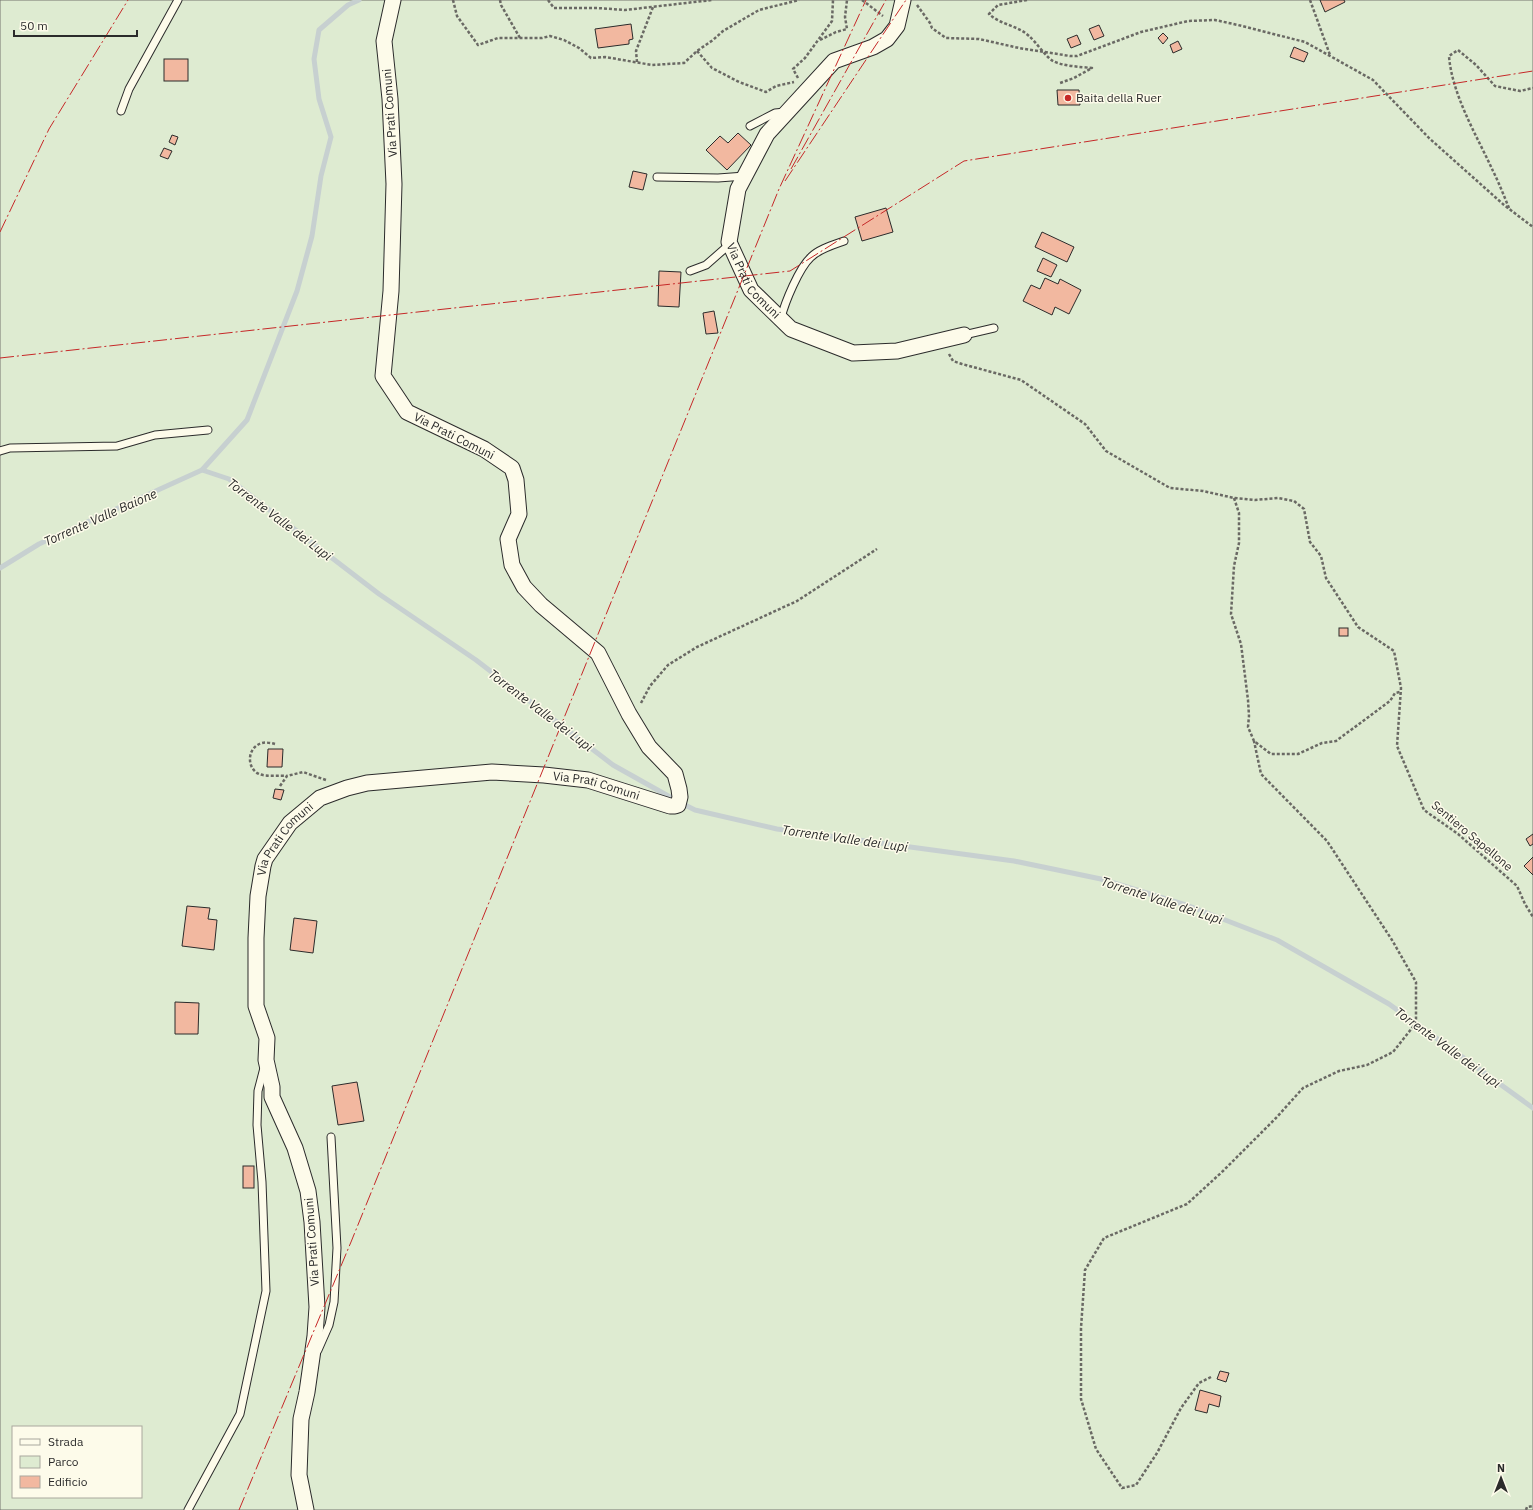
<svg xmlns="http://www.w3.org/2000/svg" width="1533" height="1510" viewBox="0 0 1533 1510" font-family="'IBM Plex Sans',sans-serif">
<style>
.green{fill:#deebd1;stroke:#74746e;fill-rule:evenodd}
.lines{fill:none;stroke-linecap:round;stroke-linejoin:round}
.stream{stroke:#c7d0d0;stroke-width:5}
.building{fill:#f2b8a0;stroke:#2b2b2b}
.lane-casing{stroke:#2b2b2b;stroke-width:9}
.street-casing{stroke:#2b2b2b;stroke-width:17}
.path{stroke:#6a6964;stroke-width:2.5;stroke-dasharray:3 2;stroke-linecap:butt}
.lane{stroke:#fdfbea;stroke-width:7}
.street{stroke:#fdfbea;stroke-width:15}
.power{stroke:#c62828;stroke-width:1;stroke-dasharray:14 3 2 3;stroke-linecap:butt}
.poi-dot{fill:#c62828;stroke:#fdfbea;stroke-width:1.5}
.labels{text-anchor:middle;stroke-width:3;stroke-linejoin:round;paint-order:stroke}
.poi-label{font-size:12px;fill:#2b2b2b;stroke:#fdfbea;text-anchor:start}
.street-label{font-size:12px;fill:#2b2b2b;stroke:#fdfbea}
.water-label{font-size:13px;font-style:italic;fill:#2b2b2b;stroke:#fdfbea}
</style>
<rect width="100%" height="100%" fill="#fdfbea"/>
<path class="green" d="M0,0H1533V1510H0ZM13,1427H141V1497H13Z"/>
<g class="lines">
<g class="stream">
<polyline points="202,470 229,479 379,594 476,660 613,765 679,802 695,810 777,829 1014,861 1101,879 1189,906 1277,940 1389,1004 1533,1108"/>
<polyline points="0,568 39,544 202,470 247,420 297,291 312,236 321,176 331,137 319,99 314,59 319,30 348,5 359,0"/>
</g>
</g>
<g class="building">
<polygon points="1320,0 1344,0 1345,2 1325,12"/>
<polygon points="631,24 633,39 629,40 629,44 598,48 595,29"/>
<polygon points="1099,25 1104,36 1094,40 1089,29"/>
<polygon points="1163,33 1168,38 1163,44 1158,38"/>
<polygon points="1077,35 1081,44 1071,48 1067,39"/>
<polygon points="1178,41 1182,49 1173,53 1170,45"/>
<polygon points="1294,47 1308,53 1304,62 1290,57"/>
<rect x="164" y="59" width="24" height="22"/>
<polygon points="1057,90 1079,90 1080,105 1058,105"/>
<polygon points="738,133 751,145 727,170 706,150 720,136 728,143"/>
<polygon points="172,135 178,137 175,145 169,142"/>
<polygon points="164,148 172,151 168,159 160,156"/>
<polygon points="633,171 647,174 643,190 629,187"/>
<polygon points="886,208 893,232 862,241 855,217"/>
<polygon points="1042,232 1074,247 1067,262 1035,247"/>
<polygon points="1043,258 1057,265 1051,277 1037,271"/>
<polygon points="659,271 681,272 679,307 658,306"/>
<polygon points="1045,278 1058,284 1060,279 1081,290 1069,314 1055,307 1052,315 1023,301 1031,285 1040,289"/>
<polygon points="714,311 718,333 706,334 703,313"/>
<rect x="1339" y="628" width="9" height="8"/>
<polygon points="268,749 283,749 282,767 267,767"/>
<polygon points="275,789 284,790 281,800 273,798"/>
<polygon points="1533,834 1533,844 1530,846 1526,839"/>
<polygon points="1533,857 1533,875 1524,866"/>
<polygon points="187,906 210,908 208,919 217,920 214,950 182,946"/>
<polygon points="294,918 317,921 313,953 290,950"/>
<polygon points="175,1002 199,1003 198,1034 175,1034"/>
<polygon points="357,1082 364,1121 338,1125 332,1086"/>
<rect x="243" y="1166" width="11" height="22"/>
<polygon points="1220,1371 1229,1373 1226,1382 1217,1379"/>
<polygon points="1200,1390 1221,1396 1219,1407 1209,1404 1207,1413 1195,1410"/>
</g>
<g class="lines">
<g class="lane-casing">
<g id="lane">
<polyline points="121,111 129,89 178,0"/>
<polyline points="750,126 775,113 785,112"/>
<polyline points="657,177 718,178 745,176"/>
<polyline points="690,271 706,265 730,244"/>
<path d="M781,318C785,302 799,268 811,257C819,249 833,245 844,241"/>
<polyline points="964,335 994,328"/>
<polyline points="0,451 10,448 117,446 155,435 208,430"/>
<polyline points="318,1350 329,1325 334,1302 337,1248 331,1137"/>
<polyline points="188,1510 240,1414 266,1291 262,1182 257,1125 258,1091 264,1068"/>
</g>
</g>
<g class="street-casing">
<g id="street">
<path id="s1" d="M903,0L897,26L887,39L873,47L834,61L767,134L738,189L729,242L751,290L791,329L853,353L897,351L964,335"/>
<path id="s2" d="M306,1510L299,1475L301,1419L307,1392L315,1336L317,1307L312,1222L308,1191L295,1148L272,1097V1087L266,1060L267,1038L256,1006V938L258,896L263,866L265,859L290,823L320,798L347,788L367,783L492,772L544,775L588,780L670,806H675L678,805L680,797L679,789L675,774L649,747L629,714L598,653L541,605L524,587L512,565L508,539L519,514L516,480L512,468L484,449L407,412L383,376L391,291L394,184L390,99L384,41L393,0"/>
</g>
</g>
<g class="path">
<polyline points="453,0 457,16 478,45 498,38 542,38 550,36 564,40 579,48 591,58 605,57 652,65 684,63 697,51 713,40 723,31 759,10 799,0"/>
<polyline points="500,0 501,5 520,38"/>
<polyline points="548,0 554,8 597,8 625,10 712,0"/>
<polyline points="862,0 883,16"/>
<path d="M1027,0L998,5L989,14C1001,25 1017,25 1029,36C1036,42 1046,57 1053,61C1062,66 1081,67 1092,68L1074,78L1060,83"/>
<polyline points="1310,0 1330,55"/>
<polyline points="917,5 930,23 932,28 946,38 979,39 1019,48 1070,56 1077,56 1141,32 1188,21 1215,20 1238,25 1305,42 1373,80 1429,138 1504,205 1533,227"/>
<polyline points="820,40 836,32 847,29 845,17 847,0"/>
<polyline points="697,51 712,68 739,82 766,92 776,86 794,82"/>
<polyline points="637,62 636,51 653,7"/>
<polyline points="798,78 793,69 805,58 832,21 833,0"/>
<path d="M1509,208C1504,196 1499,183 1493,171C1477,136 1452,95 1449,56L1458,50L1476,65L1495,86L1520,91L1533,88"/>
<polyline points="949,354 953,361 962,364 1021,380 1085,424 1106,451 1170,488 1203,491 1234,498 1255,500 1278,498 1294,501 1304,509 1310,542 1321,556 1326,578 1358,627 1394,651 1401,688 1397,746 1424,810 1458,834 1517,886 1525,904 1533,917"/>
<polyline points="1234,498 1239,513 1239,543 1234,566 1231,614 1241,644 1248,700 1249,716 1248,727 1254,741 1271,754 1298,754 1322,743 1336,741 1390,701 1395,693 1400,692"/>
<polyline points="641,703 650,686 668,665 697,647 797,601 877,549"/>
<path d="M275,744C271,743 266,742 262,743C247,747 246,768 259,774C267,777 279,775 287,776"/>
<polyline points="280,786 287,776 303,772 326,780"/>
<polyline points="1211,1377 1199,1383 1181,1408 1157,1453 1136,1485 1122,1488 1096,1449 1081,1399 1081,1328 1085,1270 1104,1238 1187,1204 1223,1171 1276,1118 1303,1088 1339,1071 1367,1065 1393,1052 1416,1023 1416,982 1392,940 1327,841 1261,774 1254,741"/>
<polyline points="1526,1510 1527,1507 1533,1506"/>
</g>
<use href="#lane" class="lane"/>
<use href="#street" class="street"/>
<g class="power">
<polyline points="791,169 886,0"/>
<polyline points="785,181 906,0"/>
<polyline points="0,232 49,129 128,0"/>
<polyline points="0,358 790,271 964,161 1533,71"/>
<polyline points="239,1510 351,1242 779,189 866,0"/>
</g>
</g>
<circle class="poi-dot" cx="1068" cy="98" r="4"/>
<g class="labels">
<g class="poi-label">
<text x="1076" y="102">Baita della Ruer</text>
</g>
<g class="street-label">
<text transform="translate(390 113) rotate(-94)" y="4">Via Prati Comuni</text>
<text dy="4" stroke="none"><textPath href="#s1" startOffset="362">Via Prati Comuni</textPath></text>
<text transform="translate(454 436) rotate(27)" y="4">Via Prati Comuni</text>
<text dy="4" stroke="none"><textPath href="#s2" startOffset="1027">Via Prati Comuni</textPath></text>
<text transform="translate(1472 836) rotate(40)" y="4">Sentiero Sapellone</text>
<text dy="4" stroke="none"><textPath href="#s2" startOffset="691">Via Prati Comuni</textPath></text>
<text transform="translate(312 1242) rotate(-94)" y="4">Via Prati Comuni</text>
</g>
<g class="water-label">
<text transform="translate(100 517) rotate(-24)" y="5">Torrente Valle Baione</text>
<text transform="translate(280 519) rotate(37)" y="5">Torrente Valle dei Lupi</text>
<text transform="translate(541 710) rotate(37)" y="5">Torrente Valle dei Lupi</text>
<text transform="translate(845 838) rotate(8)" y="5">Torrente Valle dei Lupi</text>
<text transform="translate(1162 900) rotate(18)" y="5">Torrente Valle dei Lupi</text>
<text transform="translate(1448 1047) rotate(36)" y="5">Torrente Valle dei Lupi</text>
</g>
</g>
<rect x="12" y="1426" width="130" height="72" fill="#fdfbea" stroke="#a9a89e"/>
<rect x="20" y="1439" width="20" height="6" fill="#fdfbea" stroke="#a9a89e"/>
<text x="48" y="1446" font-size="12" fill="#2b2b2b">Strada</text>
<rect x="20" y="1456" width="20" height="12" fill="#deebd1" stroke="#a9a89e"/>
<text x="48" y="1466" font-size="12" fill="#2b2b2b">Parco</text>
<rect x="20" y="1476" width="20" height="12" fill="#f2b8a0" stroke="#a9a89e"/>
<text x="48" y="1486" font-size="12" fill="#2b2b2b">Edificio</text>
<g transform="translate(1501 1478)" stroke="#fdfbea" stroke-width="3" paint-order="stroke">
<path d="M0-3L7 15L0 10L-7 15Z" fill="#2b2b2b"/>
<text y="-6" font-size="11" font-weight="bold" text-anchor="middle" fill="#2b2b2b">N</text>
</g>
<path d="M14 30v6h123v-6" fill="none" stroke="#2b2b2b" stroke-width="2"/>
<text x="20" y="30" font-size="12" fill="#2b2b2b" stroke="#fdfbea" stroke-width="3" paint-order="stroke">50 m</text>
</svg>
